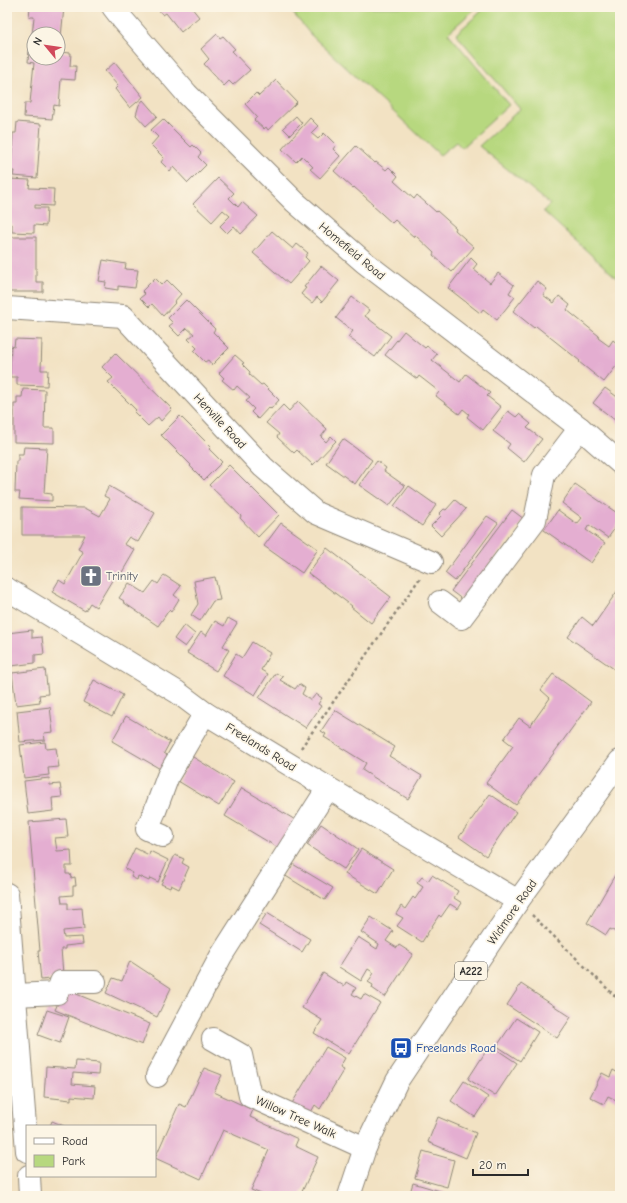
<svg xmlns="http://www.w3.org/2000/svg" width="627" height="1203" viewBox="0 0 627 1203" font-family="'Comic Neue',sans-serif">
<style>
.green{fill:#b7d87f;stroke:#718255}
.building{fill:#e4aed1}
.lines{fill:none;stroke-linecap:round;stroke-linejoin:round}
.minor-casing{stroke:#8e8677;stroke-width:24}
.major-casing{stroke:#8e8677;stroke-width:24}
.path{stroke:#8e8677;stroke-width:2.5;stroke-dasharray:3 3;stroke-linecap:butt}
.minor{stroke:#fff;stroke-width:22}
.major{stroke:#fff;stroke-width:22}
.labels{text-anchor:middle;stroke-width:3.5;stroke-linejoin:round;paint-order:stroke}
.shield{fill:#fcf5e5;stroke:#6a6863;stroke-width:1}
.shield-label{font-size:11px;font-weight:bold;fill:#2b2b2b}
.street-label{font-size:12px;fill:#2b2b2b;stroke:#fcf5e5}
.worship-label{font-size:12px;fill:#5b616d;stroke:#fcf5e5;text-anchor:start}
.transit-label{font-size:12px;fill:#164399;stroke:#fcf5e5;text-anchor:start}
</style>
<rect width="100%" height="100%" fill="#fcf5e5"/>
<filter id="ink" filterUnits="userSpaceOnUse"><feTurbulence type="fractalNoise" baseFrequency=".025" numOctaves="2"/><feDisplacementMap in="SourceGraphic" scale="8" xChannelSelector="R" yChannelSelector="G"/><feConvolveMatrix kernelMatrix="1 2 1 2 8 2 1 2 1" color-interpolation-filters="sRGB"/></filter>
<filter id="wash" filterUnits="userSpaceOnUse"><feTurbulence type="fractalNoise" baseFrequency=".012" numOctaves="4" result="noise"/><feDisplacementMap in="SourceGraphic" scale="16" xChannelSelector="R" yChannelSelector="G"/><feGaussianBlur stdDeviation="0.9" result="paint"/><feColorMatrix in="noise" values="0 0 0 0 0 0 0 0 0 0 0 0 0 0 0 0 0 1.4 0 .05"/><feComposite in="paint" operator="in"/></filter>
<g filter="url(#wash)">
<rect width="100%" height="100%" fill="#f2e2c3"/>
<g class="green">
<polygon points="288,7 477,7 448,33 509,105 462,148 456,142 440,155 311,35"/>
<polygon points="486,7 620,7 620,281 543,211 550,204 479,146 520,109 456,34"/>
</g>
<g id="blocks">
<g class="building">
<polygon points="30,7 64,7 61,37 58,37 58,34 34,34 34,35 32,35 34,17 29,17"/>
<polygon points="156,7 191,7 199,17 181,32 166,13 163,15"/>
<polygon points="217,34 220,38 223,36 235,49 232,51 250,70 233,85 229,81 224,86 204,64 209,59 201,49"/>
<polygon points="29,50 34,50 34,58 58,58 58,52 71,53 70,66 76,66 75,80 61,79 59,106 54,105 52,119 24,117 25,103 30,103 34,63 28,62"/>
<polygon points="115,62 143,97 130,108 115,89 118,86 105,71"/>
<polygon points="276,80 297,102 268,130 266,127 264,129 254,120 257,117 245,104 256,93 259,96"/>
<polygon points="143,100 157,116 146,126 136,115 139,105"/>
<polygon points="296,116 302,123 290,135 283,128"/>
<polygon points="310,118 318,126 311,133 318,139 324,133 336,145 333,149 340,156 320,178 310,169 313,167 302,156 296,162 282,149"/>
<polygon points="163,119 191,147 193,145 201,153 198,157 206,165 188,183 173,167 170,171 161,162 164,158 151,145 158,137 151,130"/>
<polygon points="17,122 41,124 37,178 13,176 14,171 11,171 13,133 16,133"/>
<polygon points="356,146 375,163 376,162 386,170 389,167 398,176 394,181 414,199 417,195 436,212 437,211 456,228 455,230 474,247 452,272 433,255 434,253 415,235 414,237 395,220 392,223 372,205 373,204 354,187 353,188 334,171"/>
<polygon points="218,178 234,193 229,198 238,207 242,202 258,216 241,234 234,226 227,233 220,226 230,216 223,210 212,222 193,204"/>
<polygon points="9,179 30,180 29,188 54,189 53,206 35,205 35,208 47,208 46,226 34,225 34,233 12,232 12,224 7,224"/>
<polygon points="272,231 293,249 297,244 308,253 305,257 309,261 289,284 253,253"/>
<polygon points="10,237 36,237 36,282 43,282 43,292 8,292 7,251 10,251"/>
<polygon points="471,258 477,264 473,269 490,283 498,273 514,285 509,293 515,297 497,320 483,309 480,313 448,288"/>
<polygon points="103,260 126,264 125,269 138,270 135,288 118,286 118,290 105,288 106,282 99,281"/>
<polygon points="321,266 339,281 322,302 317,297 312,303 301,294 306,288 304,287"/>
<polygon points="155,278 162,285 167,280 181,294 174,302 175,303 163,316 152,304 149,307 140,298 145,294 142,291"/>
<polygon points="537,281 547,289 543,295 554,303 559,296 570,305 567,310 599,336 598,338 609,346 613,340 620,346 620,361 604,382 579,362 580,361 536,326 534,328 513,311"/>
<polygon points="352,297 369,310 365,316 391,336 375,357 348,337 353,331 336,318"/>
<polygon points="186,300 215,329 213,332 229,348 212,365 208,360 205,362 194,351 197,348 188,339 194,334 187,328 179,336 169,326 173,323 168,318"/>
<polygon points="404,331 425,348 427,346 437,354 432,360 460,382 466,374 490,393 487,396 501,407 483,430 467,417 469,414 463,409 459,414 436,396 439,392 437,390 419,376 417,379 385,355"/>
<polygon points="15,339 42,340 41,370 48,370 47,386 17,385 17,377 10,377 11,346 14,347"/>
<polygon points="115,353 172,409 161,421 158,417 148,426 134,412 136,410 108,382 113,378 102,367"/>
<polygon points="235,355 244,363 242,364 250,372 249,374 261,385 263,384 279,400 271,409 269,407 258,419 251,412 254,409 246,401 250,398 237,386 234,390 222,380 224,378 219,373"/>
<polygon points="605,388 620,399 620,424 593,403"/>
<polygon points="23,389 45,390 44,428 54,428 54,443 14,442 14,404 17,404 17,397 22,397"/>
<polygon points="298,401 327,429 321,437 326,442 331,436 336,441 313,465 297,450 294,453 277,437 279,434 266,423 283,405 289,411"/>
<polygon points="508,411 516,417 519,414 531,424 527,428 542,439 524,462 507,448 510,444 493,431"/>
<polygon points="180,416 211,447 209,449 222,462 204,480 190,466 191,465 161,435"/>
<polygon points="343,439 372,460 355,484 326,463"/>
<polygon points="24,447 47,448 44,493 52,494 52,501 19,499 20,492 15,492 16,461 18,461 18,454 23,454"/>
<polygon points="377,461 386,468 384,471 405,486 389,506 359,485"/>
<polygon points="229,465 279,515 258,537 240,518 241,516 209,485"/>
<polygon points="575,484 620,515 620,521 608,538 589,525 586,530 605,543 591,563 544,530 558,510 577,524 582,518 562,503"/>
<polygon points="109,486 155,513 138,542 129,537 124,544 135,550 121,574 117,572 96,607 90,603 85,611 52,592 59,580 65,584 83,552 78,549 85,535 22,535 22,507 85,508 100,516 110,499 104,496"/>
<polygon points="409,486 436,505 422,526 394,506"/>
<polygon points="455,500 466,509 441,536 431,526 441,516 439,514 444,509 446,510"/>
<polygon points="512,510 524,519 463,600 451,591"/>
<polygon points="487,516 498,523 455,581 445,573"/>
<polygon points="281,523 318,549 302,573 264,546"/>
<polygon points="327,548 391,597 371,623 351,607 352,606 308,573"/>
<polygon points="164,575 181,586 174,595 179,599 171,612 169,610 158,626 123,602 124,601 119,598 129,583 145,593 154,581 158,584"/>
<polygon points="215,577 220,600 213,601 200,621 191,615 198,604 194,581"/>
<polygon points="620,587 620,661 614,669 568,637 582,617 593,626"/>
<polygon points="228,618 237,623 223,646 229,650 216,671 187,653 201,632 206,636 215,621 224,626"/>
<polygon points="184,625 195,634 185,647 174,639"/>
<polygon points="32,630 32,638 42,637 44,654 35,655 35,663 11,666 7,633"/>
<polygon points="252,642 270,653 261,670 268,674 255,695 223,676 236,654 242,658"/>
<polygon points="45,669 48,694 39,695 40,702 16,705 12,673"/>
<polygon points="276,673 283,677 280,680 295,689 299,684 305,688 302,694 311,700 316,694 322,698 318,704 321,706 306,728 259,698"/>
<polygon points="553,674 591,702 516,805 486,783 513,746 504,739 519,718 530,726 550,698 541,690"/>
<polygon points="94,680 123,695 112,717 83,702"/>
<polygon points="50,707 53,732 44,733 45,740 20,742 17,711"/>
<polygon points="335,710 395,747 389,756 422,776 408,799 362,770 366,763 324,737 326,734 321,731"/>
<polygon points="126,716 170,742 164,753 170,757 162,770 112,741"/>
<polygon points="45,742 46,749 56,748 59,767 48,768 49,775 24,778 20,745"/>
<polygon points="193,757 234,782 219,806 178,781"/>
<polygon points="49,778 50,785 60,784 62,797 52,798 53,811 28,814 24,781"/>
<polygon points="242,788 297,821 280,849 225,816"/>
<polygon points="490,794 516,812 486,856 459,837"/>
<polygon points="66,819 68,837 55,838 57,851 71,850 72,866 66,866 66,874 70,874 71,878 75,877 76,886 73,886 73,895 61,896 62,903 68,903 68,909 82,908 84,929 63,931 64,938 82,937 83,944 65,946 65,949 61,949 63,974 60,978 41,980 38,951 40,951 29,822"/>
<polygon points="321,824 358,849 344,869 307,845"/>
<polygon points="135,848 149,855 150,851 168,860 158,882 150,878 149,881 138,876 137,880 131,877 133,873 125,869"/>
<polygon points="361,849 393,869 378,894 345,874"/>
<polygon points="175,855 184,859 182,863 189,867 179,889 171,885 170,888 161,884"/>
<polygon points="291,863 333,888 325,900 284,875"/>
<polygon points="432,875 458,891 454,898 462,903 458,909 450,904 441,917 439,915 422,942 397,926 403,918 396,914 401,906 405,909 413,897 415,899 423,887 417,883 422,877 428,881"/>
<polygon points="615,875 620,878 620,934 610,929 606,935 587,923"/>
<polygon points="267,913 310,939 302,952 259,925"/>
<polygon points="371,917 393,931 386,941 397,948 399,945 413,954 385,997 372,988 373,985 368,982 374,973 368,969 361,981 339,967 358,937 377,949 379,944 361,932"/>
<polygon points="130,961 171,988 157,1017 106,993 113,978 122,981"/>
<polygon points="323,973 344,986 346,982 356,988 352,994 361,999 364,994 380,1003 349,1054 314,1033 322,1020 302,1008"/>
<polygon points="521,984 571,1017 557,1038 507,1005"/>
<polygon points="64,989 150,1024 142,1045 55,1010"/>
<polygon points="47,1010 69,1017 60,1043 38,1035"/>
<polygon points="516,1018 538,1032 520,1061 497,1046"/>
<polygon points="490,1045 517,1063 495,1096 468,1079"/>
<polygon points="326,1047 345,1058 340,1067 344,1069 320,1109 315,1105 309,1116 291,1105"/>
<polygon points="76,1061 99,1063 98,1075 73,1073 72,1084 95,1086 94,1098 71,1096 71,1100 44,1097 46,1067 75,1069"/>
<polygon points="204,1068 222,1075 214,1092 253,1110 250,1117 298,1139 295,1146 318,1157 300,1196 266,1196 251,1190 269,1150 223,1130 201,1179 155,1158 179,1104 186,1107"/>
<polygon points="613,1070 620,1074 620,1102 608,1096 604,1104 590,1097 602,1073 610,1077"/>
<polygon points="464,1081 488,1097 475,1117 451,1101"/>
<polygon points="438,1117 476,1133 466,1158 428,1142"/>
<polygon points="52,1121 64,1126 50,1126"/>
<polygon points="423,1151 454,1160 447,1187 415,1178"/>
<polygon points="413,1183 457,1196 409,1196"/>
</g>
</g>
</g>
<g filter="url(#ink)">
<use href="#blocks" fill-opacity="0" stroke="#8e8677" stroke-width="1"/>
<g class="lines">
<g class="minor-casing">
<g id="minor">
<polyline points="113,7 123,20 187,94 295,202 364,262 580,428 620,463"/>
<polyline points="7,308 123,316 263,467 316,513 431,562"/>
<polyline points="7,589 177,692 205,713 328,788 518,901"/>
<polyline points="440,602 461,618 535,520 544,475 580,428"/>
<polyline points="163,836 147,829 155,811 168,776 205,713"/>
<polyline points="7,894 27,1151"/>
<polyline points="15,995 57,993 61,982 95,982"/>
<polyline points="213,1039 241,1055 250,1096 365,1148"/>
<polyline points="157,1076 221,956 328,788"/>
<polyline points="29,1176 30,1196"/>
</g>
</g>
<g class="major-casing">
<polyline id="major" points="349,1196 365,1148 397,1081 518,901 620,761"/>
</g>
<g class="path">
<polyline points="301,748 420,578"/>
<polyline points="532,915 620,1001"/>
</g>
<use href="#minor" class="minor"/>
<use href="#major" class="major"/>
</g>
</g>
<defs>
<g id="church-square" transform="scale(1.15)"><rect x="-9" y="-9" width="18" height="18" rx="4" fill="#6b7280" stroke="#fcf5e5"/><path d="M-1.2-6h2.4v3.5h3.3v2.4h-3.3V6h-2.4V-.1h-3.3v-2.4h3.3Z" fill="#fff"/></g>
<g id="bus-square" transform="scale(1.15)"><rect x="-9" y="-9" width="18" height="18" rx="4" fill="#1a4fb4" stroke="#fcf5e5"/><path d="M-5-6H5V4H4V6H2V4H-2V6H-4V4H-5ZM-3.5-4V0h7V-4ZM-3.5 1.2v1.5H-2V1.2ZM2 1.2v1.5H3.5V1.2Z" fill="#fff"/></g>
</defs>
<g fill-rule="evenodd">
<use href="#church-square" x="91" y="576"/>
<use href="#bus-square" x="401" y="1048"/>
</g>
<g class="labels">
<rect class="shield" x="455" y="962" width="32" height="18" rx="3"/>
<g class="shield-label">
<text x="471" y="975">A222</text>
</g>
<g class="street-label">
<text transform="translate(352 251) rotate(40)" y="4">Homefield Road</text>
<text transform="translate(220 421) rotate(47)" y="4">Henville Road</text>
<text transform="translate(261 747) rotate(32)" y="4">Freelands Road</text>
<text transform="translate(512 912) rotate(-55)" y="4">Widmore Road</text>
<text transform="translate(296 1117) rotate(24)" y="4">Willow Tree Walk</text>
</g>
<g class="worship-label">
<text x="106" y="580">Trinity</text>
</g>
<g class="transit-label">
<text x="416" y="1052">Freelands Road</text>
</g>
</g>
<rect width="627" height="1203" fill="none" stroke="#fcf5e5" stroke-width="24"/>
<rect x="26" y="1125" width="130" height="52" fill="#fcf5e5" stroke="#a8a49b"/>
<rect x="34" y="1138" width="20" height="6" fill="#ffffff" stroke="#a8a49b"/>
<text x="62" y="1145" font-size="12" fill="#2b2b2b">Road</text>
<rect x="34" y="1155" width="20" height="12" fill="#b7d87f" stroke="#a8a49b"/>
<text x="62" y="1165" font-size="12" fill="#2b2b2b">Park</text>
<g transform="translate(46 46) rotate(299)"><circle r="19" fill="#fcf5e5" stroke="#a8a49b"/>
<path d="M0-3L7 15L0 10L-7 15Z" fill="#d1495b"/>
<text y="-6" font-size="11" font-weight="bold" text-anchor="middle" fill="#2b2b2b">N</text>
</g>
<path d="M473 1169v6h55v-6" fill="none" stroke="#2b2b2b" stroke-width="2"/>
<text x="479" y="1169" font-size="12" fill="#2b2b2b" stroke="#fcf5e5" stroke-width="3" paint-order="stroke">20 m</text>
</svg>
